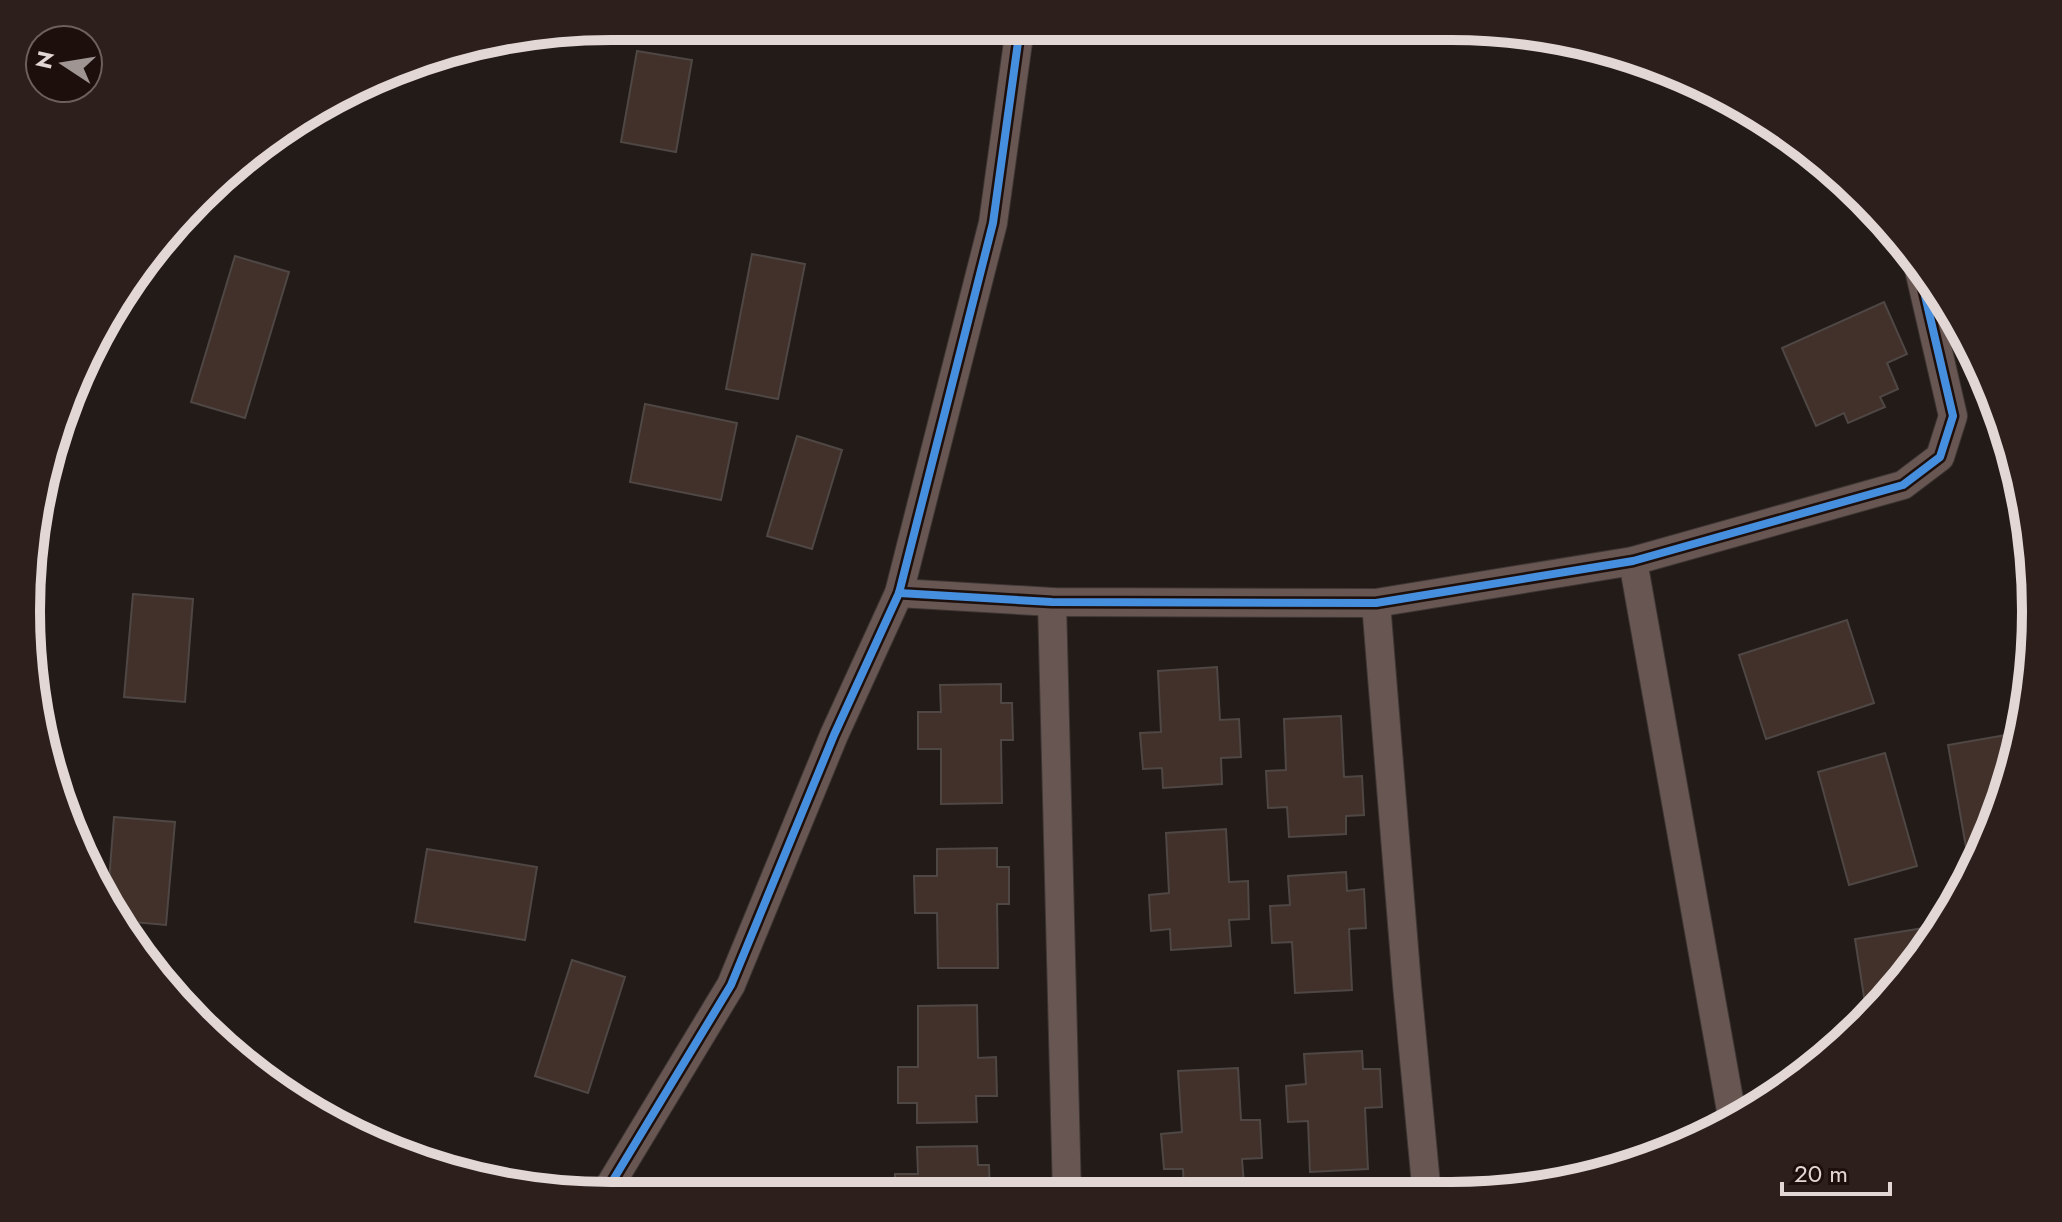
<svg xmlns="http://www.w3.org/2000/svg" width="2062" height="1222" viewBox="0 0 2062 1222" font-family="Jost,sans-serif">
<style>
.building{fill:#42312b;stroke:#4e4744;stroke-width:2}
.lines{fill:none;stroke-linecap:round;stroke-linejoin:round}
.minor-casing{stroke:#3d3633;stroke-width:30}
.minor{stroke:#685652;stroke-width:28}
.cycleway-casing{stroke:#1d0f0c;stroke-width:13}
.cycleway{stroke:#468fdf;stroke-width:8}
.rim{fill:none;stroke:#e2d7d4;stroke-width:10}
</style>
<rect width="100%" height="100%" fill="#231b18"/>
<g class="building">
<polygon points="637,51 692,60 676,152 621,142"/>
<polygon points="752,254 805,264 778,399 726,389"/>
<polygon points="235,256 289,272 245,418 191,402"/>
<polygon points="1884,302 1907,354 1887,363 1898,389 1880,397 1885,407 1848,423 1844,413 1816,426 1782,348"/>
<polygon points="645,404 737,423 721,500 630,482"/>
<polygon points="797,436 842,450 812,549 767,536"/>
<polygon points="133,594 193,599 185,702 124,697"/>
<polygon points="1847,620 1874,703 1766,739 1739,655"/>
<polygon points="1217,667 1220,720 1239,719 1241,757 1221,758 1222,784 1163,788 1162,768 1143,769 1140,733 1161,732 1158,671"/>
<polygon points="1001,684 1001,703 1012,703 1013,740 1001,740 1002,803 941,804 941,749 918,749 918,712 941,712 940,685"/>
<polygon points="1341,716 1344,777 1362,776 1364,815 1346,816 1346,834 1289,837 1287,807 1268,808 1266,771 1286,770 1284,719"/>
<polygon points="2012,734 2016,755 1991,835 1977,862 1969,864 1948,745"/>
<polygon points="1885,753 1917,866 1849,885 1818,772"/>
<polygon points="114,817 175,822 166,925 122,921 108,894"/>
<polygon points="1226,829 1229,882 1248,881 1249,919 1229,920 1231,946 1171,950 1170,929 1151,931 1149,895 1169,893 1166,833"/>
<polygon points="997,848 997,867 1009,867 1009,904 997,904 998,968 938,968 937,913 915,913 914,876 937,876 937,849"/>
<polygon points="427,849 537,867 525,940 415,922"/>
<polygon points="1346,872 1347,891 1364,889 1366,928 1349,929 1352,990 1295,993 1292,942 1272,943 1270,906 1290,905 1288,876"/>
<polygon points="1924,928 1927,948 1867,1016 1855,939"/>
<polygon points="572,960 625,977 588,1093 535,1076"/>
<polygon points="977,1005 978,1058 996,1057 997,1096 976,1096 977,1122 917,1123 917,1103 898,1103 898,1067 918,1067 918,1006"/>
<polygon points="1362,1051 1363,1069 1380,1069 1382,1107 1365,1108 1368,1169 1310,1172 1308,1121 1288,1122 1286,1086 1306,1084 1304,1054"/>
<polygon points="1238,1068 1241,1120 1260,1120 1262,1158 1242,1159 1244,1185 1184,1188 1183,1169 1164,1169 1161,1134 1182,1132 1178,1071"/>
<polygon points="977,1146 978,1165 989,1165 990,1195 895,1195 895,1174 918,1174 917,1147"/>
</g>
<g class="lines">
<g class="minor-casing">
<g id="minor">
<polyline points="1633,561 1733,1122"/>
<polyline points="899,593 1052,602 1376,603 1633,561 1903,485 1940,457 1953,416 1917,261"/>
<polyline points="1052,602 1067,1195"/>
<polyline points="1376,603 1407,985 1427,1195"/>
<polyline points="604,1195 731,985 834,735 899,593 993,223 1019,35 1023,27"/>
</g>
</g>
<use href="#minor" class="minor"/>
<g class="cycleway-casing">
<g id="cycleway">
<polyline points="899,593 1052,602 1376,603 1633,561 1903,485 1940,457 1953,416 1917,261"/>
<polyline points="604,1195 731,985 834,735 899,593 993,223 1019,35 1023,27"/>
</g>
</g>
<use href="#cycleway" class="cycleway"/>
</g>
<path d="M0 0H2062V1222H0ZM611 40H1451A571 571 0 0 1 2022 611V611A571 571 0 0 1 1451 1182H611A571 571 0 0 1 40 611V611A571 571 0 0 1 611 40Z" fill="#2d1f1c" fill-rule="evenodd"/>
<path class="rim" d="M611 40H1451A571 571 0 0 1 2022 611V611A571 571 0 0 1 1451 1182H611A571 571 0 0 1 40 611V611A571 571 0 0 1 611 40Z"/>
<g transform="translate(64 64) rotate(282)"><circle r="38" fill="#1d0f0c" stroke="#6c5f5c" stroke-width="2"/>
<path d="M0-6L14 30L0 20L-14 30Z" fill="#9f9592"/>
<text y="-12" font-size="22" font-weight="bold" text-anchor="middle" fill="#e2d7d4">N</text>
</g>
<path d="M1782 1182v12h108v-12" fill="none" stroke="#e2d7d4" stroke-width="4"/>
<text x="1794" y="1182" font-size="24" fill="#e2d7d4" stroke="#1d0f0c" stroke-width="6" paint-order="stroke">20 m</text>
</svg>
